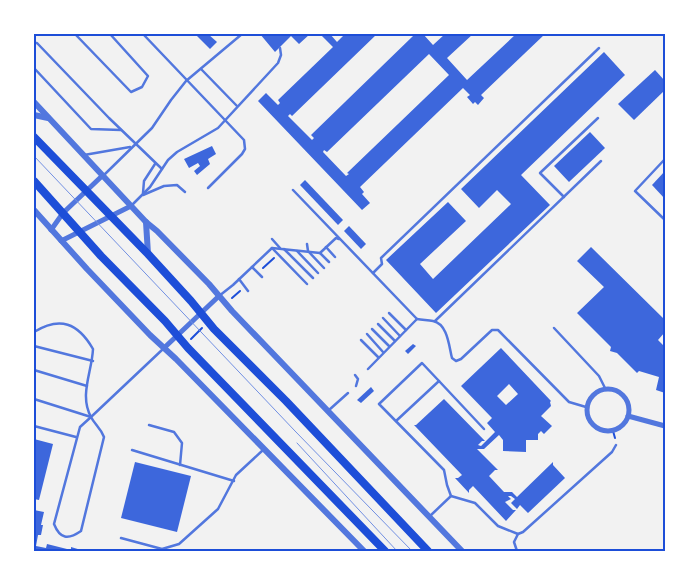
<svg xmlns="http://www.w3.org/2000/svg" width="699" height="585" viewBox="0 0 699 585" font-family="'PT Sans Narrow',sans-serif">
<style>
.building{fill:#3d67dc;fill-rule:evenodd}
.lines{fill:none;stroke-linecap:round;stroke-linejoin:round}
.path{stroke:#1d4ed8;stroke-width:2}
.service{stroke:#5277de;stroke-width:2.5}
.minor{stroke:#5277de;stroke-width:5}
.tertiary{stroke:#5277de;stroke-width:6}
.primary{stroke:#1d4ed8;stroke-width:8}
.tram{stroke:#7290e2;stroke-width:1}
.neatline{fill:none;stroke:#1d4ed8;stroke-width:2}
</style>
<rect width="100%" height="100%" fill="#f2f2f2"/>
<g class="building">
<polygon points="195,34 208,34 217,42 210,49"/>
<polygon points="260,34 310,34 299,44 291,36 275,52"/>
<path d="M320,34H330L337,42L345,34H377L292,116L290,114L288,116L312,140L314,138L311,135L413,36L411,34H423L433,45L445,34H473L447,58L467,80L516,34H545L481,95L484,98L478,105L475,102L473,104L467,97L470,95L463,88L360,187L364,192L362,194L370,203L362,210L258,101L266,93L278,105L280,103L278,100L333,47ZM429,54L449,75L347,173L349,174L346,176L323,152L324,150L327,152Z"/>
<polygon points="604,52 625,75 521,175 550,205 436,313 386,260 448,202 466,221 420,264 433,279 511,204 497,190 479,208 461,189"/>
<polygon points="655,70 665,81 665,90 634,120 618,104"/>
<polygon points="590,132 605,148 569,182 554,166"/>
<polygon points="212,146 216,154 208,159 210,164 197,175 194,171 200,166 198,163 189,168 184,159"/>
<polygon points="665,171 665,199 652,185"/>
<polygon points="305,180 343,220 338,225 300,185"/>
<polygon points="349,226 366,244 361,249 344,231"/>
<polygon points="591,247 665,320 665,332 658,340 665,347 665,393 656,390 659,377 639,371 637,373 617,353 610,351 611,347 577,313 604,287 577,261"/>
<polygon points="413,344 416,346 408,354 405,351"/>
<path d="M501,348L551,401L550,402L551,406L541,416L552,426L544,434L541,431L538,434V440H526V452L503,451V440L499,435L484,449H477L498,470H495L489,476L504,492H512L517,497L553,462V465L565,478L528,513L520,505L517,509L511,503L515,499L511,496H508L511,499L505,502L513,510H516L506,521L473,486L469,490V493L455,478H458L462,475L414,425H416L444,399L485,441H482L478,445L481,446L495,432L487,423L492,418L461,386ZM509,384L518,394L506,405L497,396Z"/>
<polygon points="371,387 374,391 361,403 357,400"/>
<polygon points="34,439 53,444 39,500 34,499"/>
<polygon points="135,462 191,476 177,532 121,518"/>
<polygon points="34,510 44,512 41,525 43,525 41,535 38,535 36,546 46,548 47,544 71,550 71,547 81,550 81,551 34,551"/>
</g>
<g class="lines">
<g class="path">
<polyline points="263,268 274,258"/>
<polyline points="232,298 240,291"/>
<polyline points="191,339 202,328"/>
<polyline points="613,431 615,438"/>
</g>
<g class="service">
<polyline points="75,34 131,92 142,87 148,76 110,34"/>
<polyline points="143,34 244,140 245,149 242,154 208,188"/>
<polyline points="34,43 37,43 109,118 162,169"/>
<polyline points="34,68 91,129 121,130"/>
<polyline points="201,69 237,106"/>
<polyline points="84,155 130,147"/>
<polyline points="665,159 635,191 665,220"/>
<polyline points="104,175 152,128 171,100 186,81 242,34"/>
<polyline points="293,190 417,319 368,369"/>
<polyline points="143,193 144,181 155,164"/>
<polyline points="143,195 164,186 177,185 185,192"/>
<polyline points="564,197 540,173 598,118"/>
<polyline points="131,206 150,187 168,160 177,152 218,128 278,63 281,55 280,48"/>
<polyline points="272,239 280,248"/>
<polyline points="307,244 308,251 324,268"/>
<polyline points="326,247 335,257"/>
<polyline points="272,248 307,284"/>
<polyline points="284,249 313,278"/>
<polyline points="297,251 318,273"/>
<polyline points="320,253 329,262"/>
<polyline points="252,267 262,277"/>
<polyline points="373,273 382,264 381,258 599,48"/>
<polyline points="239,279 248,291"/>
<polyline points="219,296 233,285 272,248 320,253 336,238 339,239"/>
<polyline points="389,313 406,330"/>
<polyline points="383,318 400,336"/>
<path d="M417,319C423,320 428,320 433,321C448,324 449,347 452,358L456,361L461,359L492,330H498L569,402L586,407"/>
<polyline points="435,321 601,161"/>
<polyline points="378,324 395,341"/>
<polyline points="554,328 599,376 605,388"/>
<polyline points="372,329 389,346"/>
<path d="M34,332C60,316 78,323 93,349C92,372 79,395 91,417C95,425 100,427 104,437L81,531C68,540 60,539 54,524L80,427L91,417L163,349"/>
<polyline points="367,334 383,352"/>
<polyline points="361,340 378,357"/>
<polyline points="34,346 93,361"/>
<polyline points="34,370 87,386"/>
<polyline points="355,375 358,379 356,386"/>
<polyline points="439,381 422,363 379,404 444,470 447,485 451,496 475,503 498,526 518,534"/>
<polyline points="34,399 91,417"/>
<polyline points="329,410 348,393"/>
<polyline points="396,421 439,381 484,429"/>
<polyline points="149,425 174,432 182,443 180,465"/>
<polyline points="34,426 76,437"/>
<polyline points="132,450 234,481"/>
<polyline points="430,516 451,496"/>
<polyline points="121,538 162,549 179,544 218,509 236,475 263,450"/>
<polyline points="517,551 514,542 518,534 523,532 612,452 616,445"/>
</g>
<g class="minor">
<polyline points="51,230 63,213 102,176"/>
<polyline points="61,241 131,206"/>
<polyline points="164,348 219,296"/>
<circle cx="608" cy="410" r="21"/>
<polyline points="628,416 665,426"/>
</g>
<g class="tertiary">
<polyline points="34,102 146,222 157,231 209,284 232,311 462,551"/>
<polyline points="34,115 48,118"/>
<polyline points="34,210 87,269 150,335 176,359 364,551"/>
<polyline points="146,222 148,254"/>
</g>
<g class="primary">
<polyline points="34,137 148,254 191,301 214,329 286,401 428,551"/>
<polyline points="34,181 101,256 165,321 188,348 385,551"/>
</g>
<g class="tram">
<polyline points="34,156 295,431 412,551"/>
<polyline points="297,443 397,551"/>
</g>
</g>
<rect width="699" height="585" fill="none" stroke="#ffffff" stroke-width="70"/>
<rect x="35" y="35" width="629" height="515" class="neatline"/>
</svg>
